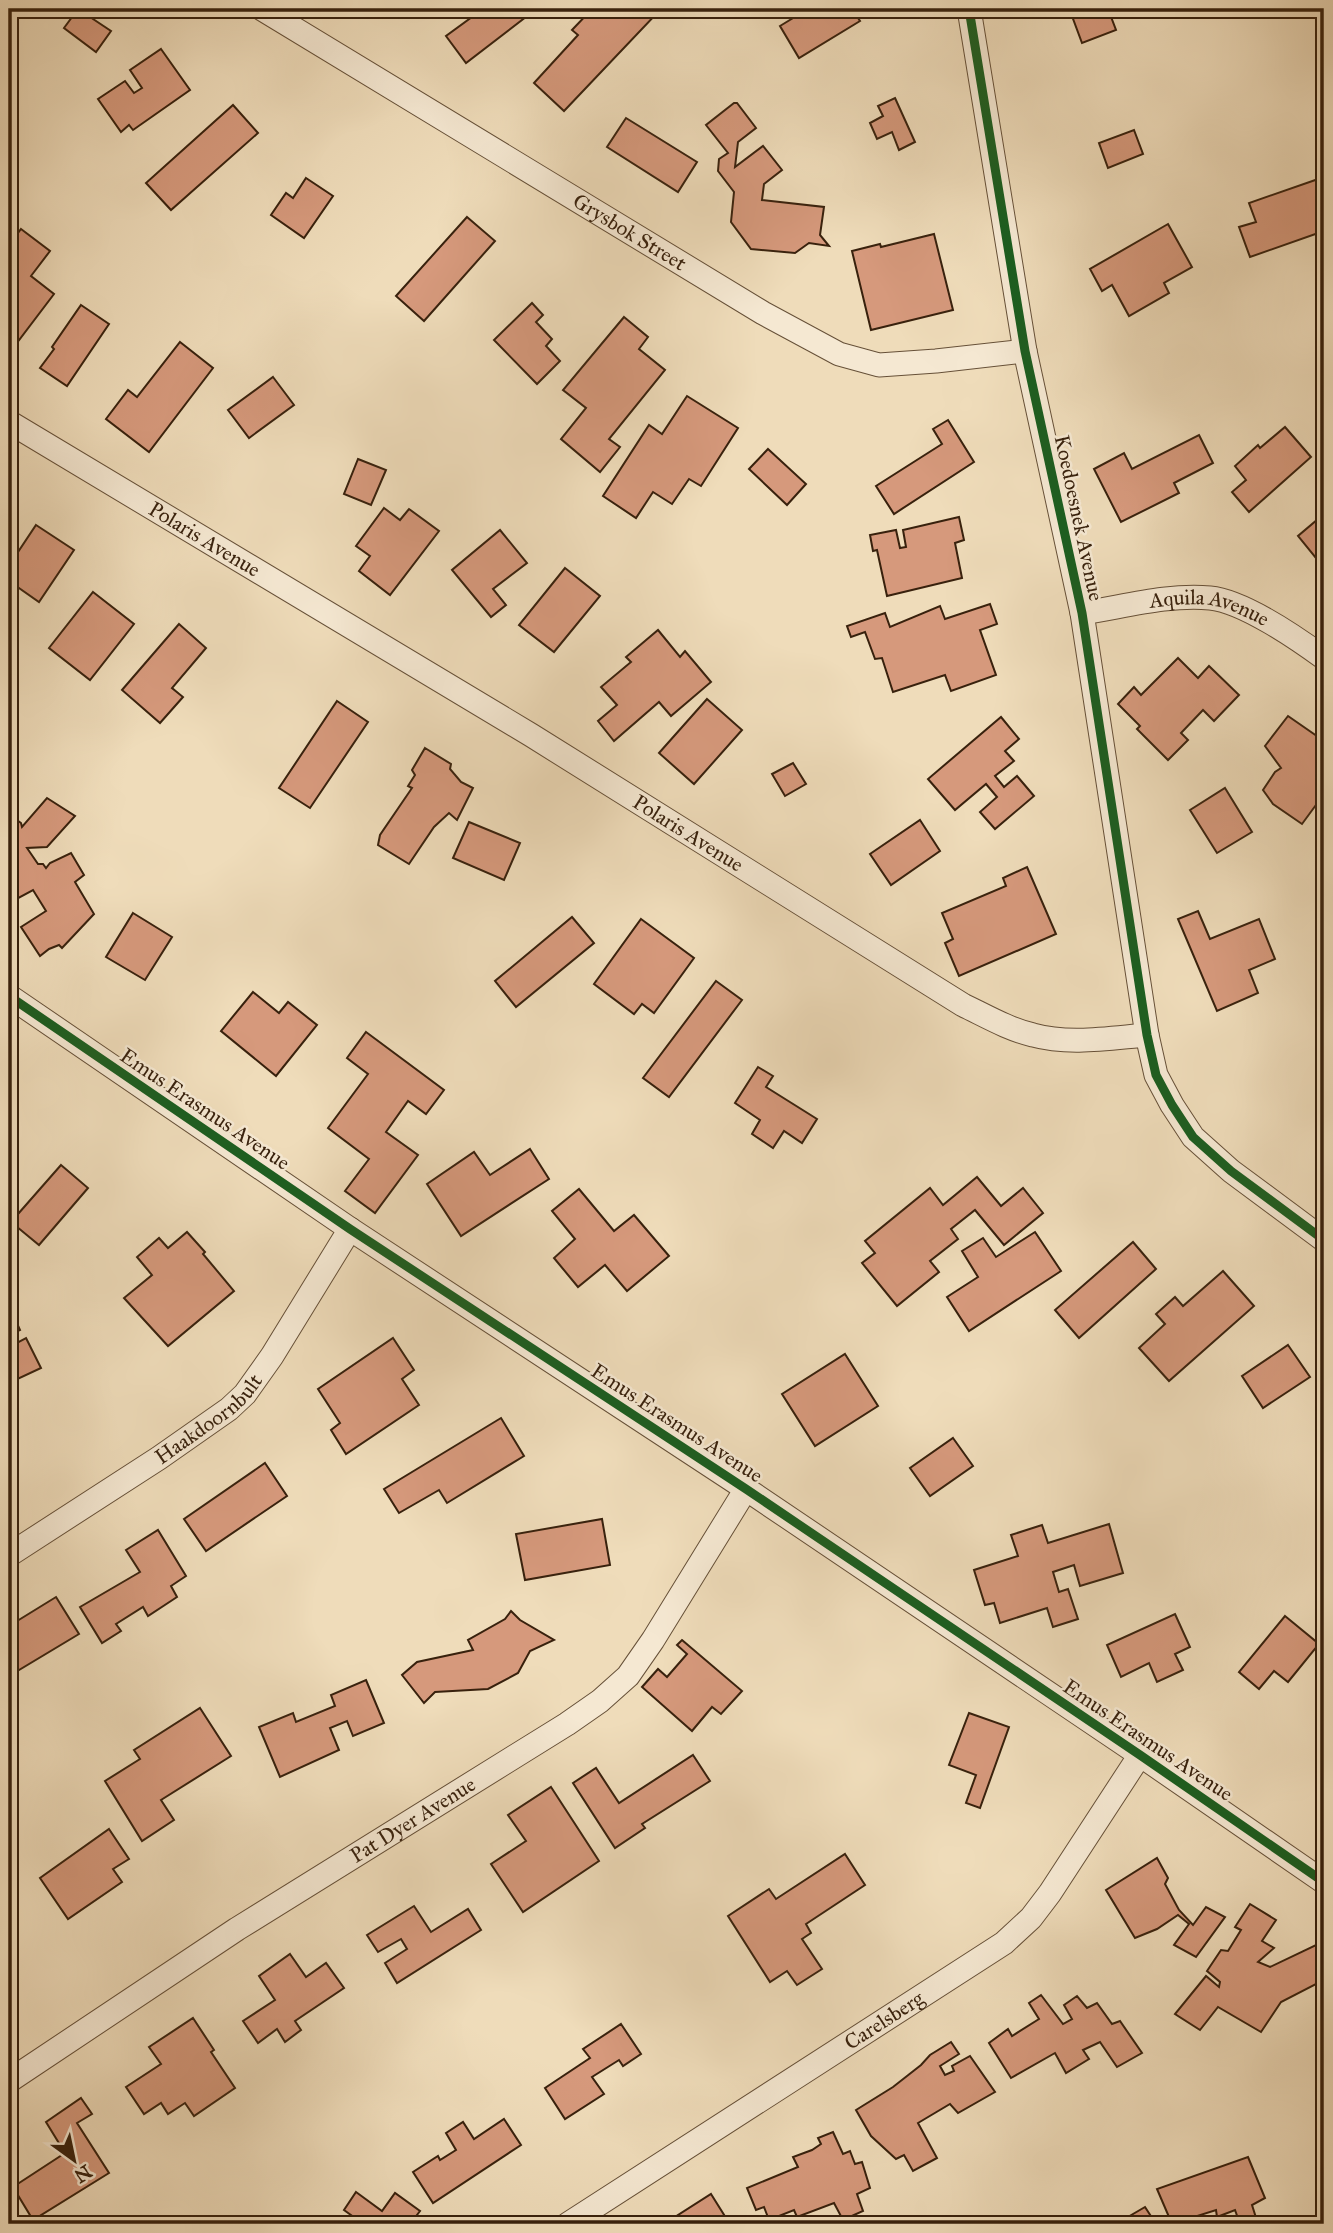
<svg xmlns="http://www.w3.org/2000/svg" width="1333" height="2233" viewBox="0 0 1333 2233" font-family="'IM FELL Great Primer',serif">
<style>
.building{fill:#d6997c;stroke:#38210d;stroke-width:2}
.lines{fill:none;stroke-linecap:round;stroke-linejoin:round}
.minor-casing{stroke:#665038;stroke-width:25}
.minor{stroke:#f5e8d2;stroke-width:23}
.cycleway-casing{stroke:#f5e8d2;stroke-width:13}
.cycleway{stroke:#1b5e20;stroke-width:9}
.labels{text-anchor:middle;stroke-width:5;stroke-linejoin:round;paint-order:stroke}
.street-label{font-size:21px;fill:#38210d;stroke:#f5e8d2}
</style>
<rect width="100%" height="100%" fill="#efdcba"/>
<filter id="stains"><feTurbulence type="fractalNoise" baseFrequency=".00286" numOctaves="4"/><feColorMatrix values="0 0 0 0 .2 0 0 0 0 .09 0 0 0 0 .02 0 0 0 .5 -.17"/></filter>
<radialGradient id="worn" r=".72"><stop offset=".6" stop-color="#630" stop-opacity="0"/><stop offset="1" stop-color="#630" stop-opacity=".3"/></radialGradient>
<g class="building">
<polygon points="78,9 111,31 96,52 64,28"/>
<polygon points="472,9 528,9 531,13 466,63 446,36 476,14"/>
<polygon points="592,9 660,10 564,111 534,83 578,35 572,30"/>
<polygon points="808,9 852,9 860,21 799,58 780,26"/>
<polygon points="1090,9 1108,9 1116,30 1082,43 1072,16"/>
<polygon points="161,49 190,90 133,130 129,125 121,132 98,99 125,81 134,93 142,88 130,70"/>
<polygon points="895,98 915,142 899,150 892,132 877,139 870,123 883,116 878,106"/>
<polygon points="734,103 737,103 756,128 738,142 735,167 763,146 782,170 764,184 762,200 824,207 820,235 829,246 809,243 795,253 751,249 731,222 734,192 718,171 719,159 728,153 706,125"/>
<polygon points="233,105 258,133 171,210 146,183"/>
<polygon points="626,118 697,162 678,192 607,147"/>
<polygon points="1134,130 1143,154 1108,168 1099,143"/>
<polygon points="1324,177 1324,231 1250,257 1239,227 1256,222 1249,203"/>
<polygon points="306,178 333,196 304,238 271,215 286,193 293,198"/>
<polygon points="467,217 495,241 424,321 396,296"/>
<polygon points="1168,224 1192,267 1164,283 1169,293 1129,316 1112,285 1102,291 1090,269"/>
<polygon points="21,229 50,251 31,276 54,294 13,348 9,345 9,245"/>
<polygon points="934,234 953,310 871,330 852,251 880,244 881,247"/>
<polygon points="532,303 543,315 536,322 552,339 546,346 560,361 537,384 494,340"/>
<polygon points="81,305 109,324 67,386 40,368 54,349 52,347"/>
<polygon points="624,317 648,337 639,349 665,370 609,439 620,447 600,472 561,439 586,408 563,390"/>
<polygon points="180,342 213,368 149,452 106,419 128,390 137,397"/>
<polygon points="273,377 294,405 249,438 228,410"/>
<polygon points="687,396 738,428 701,486 689,479 672,504 653,492 636,518 603,496 649,425 662,434"/>
<polygon points="948,420 974,462 894,514 876,486 942,444 933,429"/>
<polygon points="1285,427 1311,457 1249,512 1232,492 1246,480 1235,466 1258,445 1260,448"/>
<polygon points="1199,435 1213,463 1174,483 1179,493 1121,522 1094,469 1124,453 1132,469"/>
<polygon points="768,449 806,484 787,505 749,469"/>
<polygon points="358,459 386,470 371,505 344,494"/>
<polygon points="384,508 400,520 409,509 439,531 390,595 359,571 370,556 356,546"/>
<polygon points="1324,514 1324,568 1298,536"/>
<polygon points="959,517 964,540 955,543 962,578 887,596 877,550 873,551 870,535 896,530 900,548 906,547 903,530"/>
<polygon points="36,525 74,550 39,602 9,581 9,557 10,555 14,558"/>
<polygon points="500,530 527,563 493,589 506,605 491,617 452,570"/>
<polygon points="565,568 600,596 554,652 519,625"/>
<polygon points="93,592 134,624 90,680 49,648"/>
<polygon points="990,604 997,624 980,630 996,675 951,691 945,675 893,692 882,658 875,659 865,632 851,637 847,626 885,613 890,627 940,606 945,619"/>
<polygon points="179,624 206,648 172,688 183,697 160,723 122,690"/>
<polygon points="658,630 680,657 685,651 711,682 671,716 659,702 614,741 598,721 617,705 601,687 631,662 626,657"/>
<polygon points="1178,658 1198,678 1209,666 1239,695 1214,721 1203,710 1181,733 1188,740 1168,760 1137,729 1140,726 1118,704 1134,687 1141,695"/>
<polygon points="707,699 742,730 694,784 659,753"/>
<polygon points="337,701 368,722 310,808 279,788"/>
<polygon points="1288,716 1324,741 1324,794 1302,824 1273,804 1263,790 1275,772 1281,768 1265,746"/>
<polygon points="1001,717 1019,739 1005,751 1014,761 995,776 1004,787 1017,776 1034,796 995,829 980,812 997,797 986,784 955,810 928,779"/>
<polygon points="425,748 451,764 450,769 461,782 473,788 457,820 449,813 434,827 409,864 378,845 380,835 412,788 408,786 415,775 412,770"/>
<polygon points="793,763 806,784 785,796 772,774"/>
<polygon points="1225,788 1252,832 1217,853 1190,810"/>
<polygon points="47,798 75,816 47,847 27,848 38,864 43,864 46,868 50,863 71,853 84,875 75,882 94,914 62,948 59,945 49,949 40,956 21,927 46,911 33,890 11,902 9,899 9,814 21,823 22,827"/>
<polygon points="920,820 940,851 891,885 870,854"/>
<polygon points="469,822 520,843 504,880 453,858"/>
<polygon points="1027,867 1056,934 959,976 945,943 953,939 942,913 1006,886 1003,878"/>
<polygon points="1198,911 1210,939 1259,919 1275,959 1249,970 1258,993 1217,1011 1178,919"/>
<polygon points="133,913 172,937 145,980 106,957"/>
<polygon points="572,917 594,943 516,1007 495,981"/>
<polygon points="641,919 694,958 654,1013 642,1004 634,1014 594,984"/>
<polygon points="716,981 742,1000 669,1097 643,1078"/>
<polygon points="253,992 279,1013 288,1002 317,1025 276,1076 221,1031"/>
<polygon points="366,1032 444,1090 426,1114 408,1101 386,1132 418,1155 375,1213 345,1191 369,1159 328,1128 368,1074 347,1058"/>
<polygon points="758,1067 773,1076 766,1087 817,1119 802,1143 784,1131 773,1148 752,1134 760,1120 735,1103"/>
<polygon points="530,1149 549,1179 461,1236 427,1184 474,1152 490,1175"/>
<polygon points="61,1165 88,1188 39,1245 11,1222"/>
<polygon points="977,1177 1001,1206 1023,1188 1043,1213 1004,1245 975,1210 951,1229 958,1239 930,1261 939,1272 897,1306 862,1263 875,1253 865,1241 930,1188 943,1205"/>
<polygon points="579,1189 614,1231 634,1215 669,1256 627,1291 605,1265 578,1287 554,1258 575,1239 552,1211"/>
<polygon points="187,1232 205,1252 203,1254 234,1291 168,1346 124,1298 152,1275 137,1257 159,1238 168,1248"/>
<polygon points="1035,1232 1061,1271 969,1331 947,1297 978,1277 962,1251 983,1238 996,1257"/>
<polygon points="1133,1242 1156,1269 1079,1338 1055,1310"/>
<polygon points="1223,1271 1254,1306 1169,1381 1139,1348 1165,1324 1156,1314 1175,1297 1183,1306"/>
<polygon points="11,1310 20,1330 9,1335 9,1311"/>
<polygon points="26,1338 41,1368 9,1383 9,1347"/>
<polygon points="393,1338 414,1370 402,1379 419,1405 346,1454 331,1430 340,1423 318,1389"/>
<polygon points="1288,1345 1310,1377 1263,1408 1242,1376"/>
<polygon points="845,1354 878,1406 815,1446 782,1394"/>
<polygon points="501,1418 524,1456 447,1503 439,1490 399,1513 384,1489"/>
<polygon points="953,1438 973,1466 930,1496 910,1468"/>
<polygon points="265,1463 287,1496 206,1551 184,1519"/>
<polygon points="602,1519 610,1565 525,1580 516,1534"/>
<polygon points="1109,1524 1123,1573 1080,1586 1074,1565 1053,1572 1059,1592 1068,1589 1078,1619 1053,1627 1047,1608 1000,1623 994,1603 985,1605 974,1570 1018,1556 1011,1535 1042,1525 1048,1543"/>
<polygon points="158,1530 186,1576 171,1586 177,1597 148,1616 143,1607 116,1624 121,1631 102,1643 80,1607 140,1572 126,1550"/>
<polygon points="56,1597 79,1634 9,1676 9,1626"/>
<polygon points="511,1611 520,1620 554,1640 530,1651 518,1673 488,1689 435,1692 424,1703 402,1675 417,1662 473,1650 468,1640 505,1619"/>
<polygon points="1175,1614 1190,1647 1175,1654 1183,1670 1157,1682 1149,1663 1121,1677 1107,1645"/>
<polygon points="1285,1616 1319,1644 1288,1682 1274,1671 1259,1689 1239,1672"/>
<polygon points="682,1640 742,1691 721,1714 712,1707 692,1731 642,1687 658,1669 667,1677 687,1654 677,1645"/>
<polygon points="366,1680 384,1723 353,1736 347,1721 330,1728 339,1750 280,1777 259,1727 293,1713 296,1722 335,1706 331,1695"/>
<polygon points="200,1708 231,1756 161,1800 174,1820 142,1841 105,1781 140,1759 134,1750"/>
<polygon points="969,1713 1009,1727 980,1808 966,1803 976,1775 949,1765"/>
<polygon points="693,1755 710,1781 642,1824 645,1828 615,1848 573,1783 596,1768 619,1803"/>
<polygon points="551,1787 599,1861 523,1912 491,1864 526,1841 508,1815"/>
<polygon points="109,1829 129,1859 113,1869 122,1882 68,1919 40,1878"/>
<polygon points="845,1854 865,1885 806,1924 811,1933 802,1939 822,1969 797,1985 787,1971 770,1982 728,1916 769,1889 776,1899"/>
<polygon points="1157,1858 1168,1878 1165,1884 1179,1910 1193,1925 1206,1907 1225,1917 1196,1957 1174,1945 1189,1924 1178,1915 1157,1929 1135,1938 1106,1890"/>
<polygon points="1250,1904 1276,1920 1262,1941 1274,1948 1258,1962 1270,1967 1316,1945 1324,1961 1324,1980 1281,2002 1261,2032 1218,2007 1200,2030 1175,2014 1206,1976 1219,1987 1220,1982 1207,1971 1221,1950 1228,1951 1241,1930 1235,1927"/>
<polygon points="414,1906 431,1932 468,1909 481,1930 397,1983 385,1963 407,1949 401,1939 378,1952 367,1935"/>
<polygon points="290,1954 306,1977 326,1963 344,1988 295,2021 301,2030 285,2042 277,2029 258,2043 243,2021 275,2000 259,1976"/>
<polygon points="1041,1995 1063,2024 1072,2019 1064,2005 1077,1996 1087,2008 1097,2003 1112,2024 1120,2021 1142,2053 1117,2067 1100,2042 1083,2050 1089,2059 1066,2073 1055,2053 1011,2078 989,2043 1008,2029 1012,2036 1039,2019 1029,2003"/>
<polygon points="193,2018 214,2050 211,2052 235,2088 194,2116 185,2103 168,2114 161,2103 144,2114 126,2087 161,2064 149,2047"/>
<polygon points="621,2024 641,2054 623,2066 619,2060 592,2077 604,2094 565,2119 545,2088 590,2058 583,2049"/>
<polygon points="951,2042 959,2054 940,2066 945,2075 954,2071 952,2066 970,2056 995,2092 958,2113 950,2104 918,2123 937,2158 913,2171 904,2155 896,2159 871,2136 856,2110 893,2087 921,2065 930,2055"/>
<polygon points="81,2098 92,2114 77,2123 109,2173 33,2220 13,2187 65,2153 46,2122"/>
<polygon points="504,2119 521,2145 433,2203 413,2172 438,2156 440,2160 456,2150 446,2133 463,2122 474,2139"/>
<polygon points="833,2132 843,2154 850,2151 855,2164 862,2162 870,2188 857,2194 863,2211 843,2220 834,2203 797,2217 794,2210 769,2220 764,2207 756,2210 747,2188 798,2167 793,2157 812,2150 821,2144 818,2138"/>
<polygon points="1248,2157 1265,2198 1252,2205 1258,2224 1240,2224 1235,2210 1217,2217 1216,2210 1172,2224 1157,2189"/>
<polygon points="356,2192 382,2211 395,2193 420,2211 410,2224 351,2224 355,2218 344,2210"/>
<polygon points="711,2194 726,2218 716,2224 664,2224"/>
<polygon points="1145,2207 1156,2224 1116,2224"/>
</g>
<g class="lines">
<g class="minor-casing">
<g id="minor">
<path id="s1" d="M262,9L763,313L839,354L879,365L936,361L1025,351"/>
<polyline points="969,9 1025,351 1082,613 1147,1035 1156,1075 1172,1105 1193,1137 1231,1171 1324,1240"/>
<path id="s2" d="M9,422L531,735L963,1005C986,1016 1008,1029 1033,1035C1069,1045 1110,1038 1147,1035"/>
<path id="s3" d="M1082,613C1123,607 1168,594 1210,598C1243,601 1298,639 1324,658"/>
<polyline points="9,996 350,1229 746,1489 1140,1755 1324,1882"/>
<path id="s4" d="M9,1555L159,1458L229,1409L245,1394L272,1356L350,1229"/>
<path id="s5" d="M9,2081L237,1929L567,1724L600,1701L628,1676L653,1640L746,1489"/>
<path id="s6" d="M568,2224L1004,1943L1031,1918L1050,1893L1140,1755"/>
</g>
</g>
<use href="#minor" class="minor"/>
<g class="cycleway-casing">
<g id="cycleway">
<polyline points="969,9 1025,351 1082,613 1147,1035 1156,1075 1172,1105 1193,1137 1231,1171 1324,1240"/>
<polyline points="9,996 350,1229 746,1489 1140,1755 1324,1882"/>
</g>
</g>
<use href="#cycleway" class="cycleway"/>
</g>
<g class="labels">
<g class="street-label">
<text dy="7" stroke="none"><textPath href="#s1" startOffset="430">Grysbok Street</textPath></text>
<text transform="translate(1079 518) rotate(78)" y="7">Koedoesnek Avenue</text>
<text dy="7" stroke="none"><textPath href="#s2" startOffset="228">Polaris Avenue</textPath></text>
<text dy="7" stroke="none"><textPath href="#s3" startOffset="130">Aquila Avenue</textPath></text>
<text dy="7" stroke="none"><textPath href="#s2" startOffset="794">Polaris Avenue</textPath></text>
<text transform="translate(205 1109) rotate(34)" y="7">Emus Erasmus Avenue</text>
<text dy="7" stroke="none"><textPath href="#s4" startOffset="242">Haakdoornbult</textPath></text>
<text transform="translate(677 1423) rotate(33)" y="7">Emus Erasmus Avenue</text>
<text transform="translate(1148 1740) rotate(34)" y="7">Emus Erasmus Avenue</text>
<text dy="7" stroke="none"><textPath href="#s5" startOffset="481">Pat Dyer Avenue</textPath></text>
<text dy="7" stroke="none"><textPath href="#s6" startOffset="376">Carelsberg</textPath></text>
</g>
</g>
<rect width="1333" height="2233" fill="none" stroke="#efdcba" stroke-width="35"/>
<rect x="10" y="10" width="1312" height="2212" fill="none" stroke="#38210d" stroke-width="3.5"/>
<rect x="18" y="18" width="1298" height="2198" fill="none" stroke="#38210d" stroke-width="2"/>
<g transform="translate(74 2160) rotate(147)" stroke="#f5e8d2" stroke-width="5" paint-order="stroke">
<path d="M0-5L12 26L0 18L-12 26Z" fill="#38210d"/>
<text y="-10" font-size="19" font-weight="bold" text-anchor="middle" fill="#38210d">N</text>
</g>
<rect width="100%" height="100%" filter="url(#stains)"/>
<rect width="100%" height="100%" fill="url(#worn)"/>
</svg>
